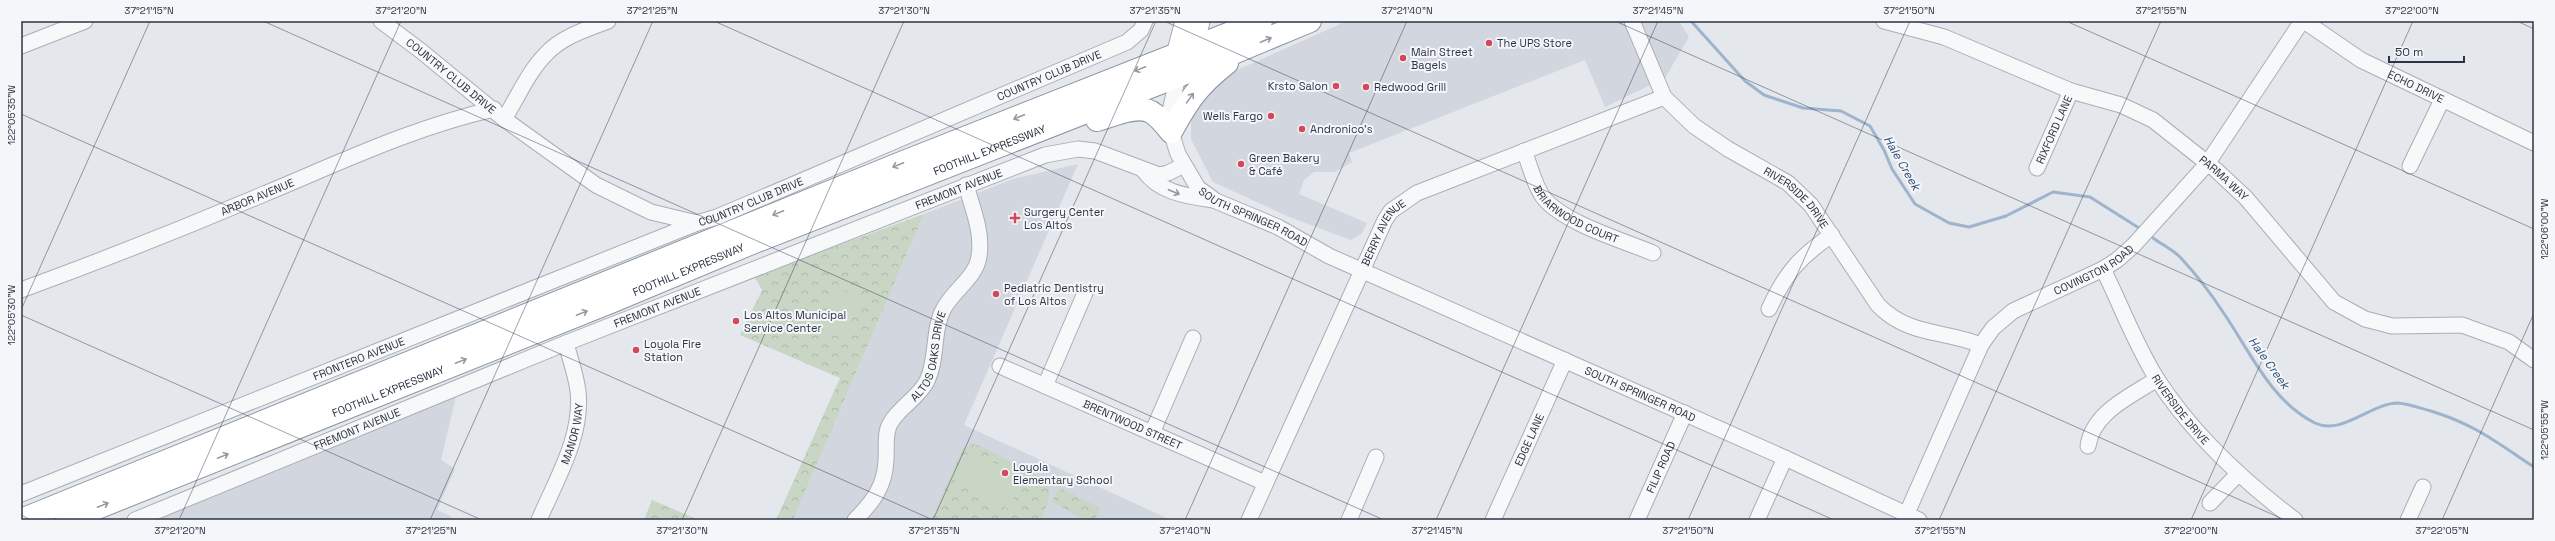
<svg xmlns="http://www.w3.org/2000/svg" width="2555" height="541" viewBox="0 0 2555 541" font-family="'Space Grotesk',sans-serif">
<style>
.built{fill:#d2d6de}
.park{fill:url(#park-crowns)}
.pitch{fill:#c9d6c5}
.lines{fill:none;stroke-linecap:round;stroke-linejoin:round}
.stream{stroke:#9fb4cc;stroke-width:3}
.minor-casing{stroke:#a9aeb7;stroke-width:17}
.major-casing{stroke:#a3abb8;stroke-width:21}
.highway-casing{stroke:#8b94a3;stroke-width:24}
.minor{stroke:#f7f8fa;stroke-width:15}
.major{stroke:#fff;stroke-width:19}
.highway{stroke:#fff;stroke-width:22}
.oneway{stroke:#959aa2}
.oneway2{stroke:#9196a0}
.ticks{fill:none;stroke:#2b3445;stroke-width:1;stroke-opacity:0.45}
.poi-dot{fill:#d1495b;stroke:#f4f6f9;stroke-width:1.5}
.labels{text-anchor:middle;stroke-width:4;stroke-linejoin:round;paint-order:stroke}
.poi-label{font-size:11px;fill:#2b3445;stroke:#f4f6f9;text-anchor:start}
.street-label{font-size:11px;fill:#2b3445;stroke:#f4f6f9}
.water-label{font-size:12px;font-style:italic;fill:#34527a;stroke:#f4f6f9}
.neatline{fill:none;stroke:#2b3445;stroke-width:1.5}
.ticks-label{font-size:10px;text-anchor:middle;fill:#2b3445}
</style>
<defs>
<pattern id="park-crowns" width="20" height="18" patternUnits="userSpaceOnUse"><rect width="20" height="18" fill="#c9d6c5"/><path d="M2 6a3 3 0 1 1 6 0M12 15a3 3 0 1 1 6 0" fill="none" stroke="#adb8ab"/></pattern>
</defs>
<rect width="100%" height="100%" fill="#e4e7ec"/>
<g class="built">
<polygon points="1347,21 1679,21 1689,37 1665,78 1605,107 1585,60 1349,153 1352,162 1335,172 1314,172 1304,180 1299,194 1367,223 1362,233 1351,240 1287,216 1213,182 1191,139 1191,121 1196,96 1217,79"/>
<polygon points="1078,164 964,425 1171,520 793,520 924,214 1013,179"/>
<polygon points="456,396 441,460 455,469 437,510 452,517 451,520 152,520"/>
</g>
<g class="park">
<polygon points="924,214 793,520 776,520 840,378 740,335 762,290 754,276"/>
<path d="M970,444L978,445L1043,477C1056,491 1047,504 1041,520H931L962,450Z"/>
<polygon points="1059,487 1100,508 1095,520 1085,520 1052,502"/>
<polygon points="652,500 699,520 644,520"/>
</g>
<g class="pitch">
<polygon points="832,285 864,300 858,315 825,300"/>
<polygon points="822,309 854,323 847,338 815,324"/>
<polygon points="969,451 1024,477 1009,509 954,482"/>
</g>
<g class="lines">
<g class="stream">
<polyline points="1691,21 1745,81 1764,95 1803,108 1841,111 1870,126 1884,150 1892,169 1915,204 1949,223 1969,227 2006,216 2053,192 2090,197 2139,228"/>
<path d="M2153,238C2161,244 2173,250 2180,257C2196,274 2212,295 2225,315C2250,352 2272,402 2315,423C2342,436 2371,403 2398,403C2409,404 2420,408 2431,411C2476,425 2496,442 2534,467"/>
</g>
<g class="minor-casing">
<g id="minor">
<path id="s1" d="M381,21L421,51L504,119L596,185L651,212L697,223L717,217L1127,42L1141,30L1145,21"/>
<path id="s2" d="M1632,21L1664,97L1694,126L1728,149L1788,183L1811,205L1878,305C1908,336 1943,330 1981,345"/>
<path id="s3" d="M1884,21L1944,37L2071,91L2121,105L2153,120L2216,170L2246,198L2334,302L2365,319L2392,326L2462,325L2509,342L2534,360"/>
<path id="s4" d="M2304,21L2361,60L2534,143"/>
<polyline points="21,46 85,21"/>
<path id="s5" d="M1178,76L1170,111L1171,132L1178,154L1198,188L1216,201L1278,227L1329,256L1785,458L1919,520"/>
<path d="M504,119C518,97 528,72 546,54C561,37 587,29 608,21"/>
<path id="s6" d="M1524,151C1530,165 1534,185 1543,197C1563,223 1622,240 1653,253"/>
<polyline points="2410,166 2442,100"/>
<path id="s7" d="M2037,168L2071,91"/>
<path d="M1144,171C1160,193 1187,196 1213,200"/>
<path id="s8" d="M2103,269C2121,305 2135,344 2157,379C2193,435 2242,480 2295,520"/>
<path id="s9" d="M21,290C103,260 184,228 264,194C339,163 414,127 494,109"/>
<path d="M1769,309C1785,274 1800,256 1832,235"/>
<path id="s10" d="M1000,366L1265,483"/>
<polyline points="1045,386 1085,293"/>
<polyline points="1152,433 1193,338"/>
<path d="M2088,446C2093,412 2131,396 2157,379"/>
<path id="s11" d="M21,494L697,223"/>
<polyline points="2210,503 2237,475"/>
<path id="s12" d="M135,520L566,343L1045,155L1078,149L1095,151L1159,175L1168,173L1184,165"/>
<path id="s13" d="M539,520C556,480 583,436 578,391C576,375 570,359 566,343"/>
<path id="s14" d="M855,520C873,502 885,486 886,460C887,448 884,432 891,422C901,406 918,398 927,381C938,358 932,330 944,308C954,290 977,276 979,256C983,232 972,207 966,185"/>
<path id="s15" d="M1249,520L1385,220L1391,211L1417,193L1664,97"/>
<polyline points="1349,520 1376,457"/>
<path id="s16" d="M1493,520L1565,360"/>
<path id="s17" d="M1637,520L1685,413"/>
<polyline points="1757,520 1785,458"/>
<path id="s18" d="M1904,520L1981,345L1993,328L2013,311L2103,269L2117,260L2133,246L2207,164L2302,21"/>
<polyline points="2408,520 2423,487"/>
</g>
</g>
<g class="major-casing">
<g id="major">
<polyline points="1188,57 1194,48 1200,21"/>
<polyline points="1177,67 1176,55 1185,21"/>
</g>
</g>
<g class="highway-casing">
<g id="highway">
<path d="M1097,120C1112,116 1140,102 1154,114C1161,119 1166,126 1171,132C1189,99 1198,86 1227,63"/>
<polyline points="21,520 901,163 1261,21"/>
<path id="s19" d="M67,520L613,301L752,243L1178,76L1310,21"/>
</g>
</g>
<use href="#minor" class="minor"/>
<use href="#major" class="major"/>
<use href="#highway" class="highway"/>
</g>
<defs><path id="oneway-shaft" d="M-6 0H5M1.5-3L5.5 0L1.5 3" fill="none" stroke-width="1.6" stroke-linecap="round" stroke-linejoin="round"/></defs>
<g class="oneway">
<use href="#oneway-shaft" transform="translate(1266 40) rotate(-23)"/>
<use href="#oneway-shaft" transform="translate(1140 69) rotate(158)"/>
<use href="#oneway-shaft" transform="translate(1190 98) rotate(-55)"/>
<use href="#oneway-shaft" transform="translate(1019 117) rotate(158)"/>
<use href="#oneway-shaft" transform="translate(898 165) rotate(158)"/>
<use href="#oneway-shaft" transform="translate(778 213) rotate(158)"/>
<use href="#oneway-shaft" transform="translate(582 313) rotate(-22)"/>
<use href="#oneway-shaft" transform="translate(461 361) rotate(-22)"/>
<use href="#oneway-shaft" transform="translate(223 456) rotate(-22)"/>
<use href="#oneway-shaft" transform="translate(103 505) rotate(-22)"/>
</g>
<use class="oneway2" href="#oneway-shaft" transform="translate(1174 192) rotate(23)"/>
<path class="ticks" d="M263,21L1384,520M714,21L1834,520M1164,21L2285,520M1615,21L2534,430M2066,21L2534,229M2517,21L2534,29M21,114L933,520M21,310L150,21M21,315L482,520M21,515L31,520M179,520L401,21M430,520L653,21M682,520L904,21M933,520L1156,21M1185,520L1407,21M1436,520L1658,21M1688,520L1910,21M1939,520L2161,21M2191,520L2413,21M2442,520L2534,313"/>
<g class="poi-dot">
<circle cx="1489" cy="43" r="4"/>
<circle cx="1403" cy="58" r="4"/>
<circle cx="1336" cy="86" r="4"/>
<circle cx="1366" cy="87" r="4"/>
<circle cx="1271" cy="116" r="4"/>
<circle cx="1302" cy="129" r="4"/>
<circle cx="1241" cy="164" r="4"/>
<path d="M1013 212h4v4h4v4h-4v4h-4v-4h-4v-4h4z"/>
<circle cx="996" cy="294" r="4"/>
<circle cx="736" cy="321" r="4"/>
<circle cx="636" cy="350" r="4"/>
<circle cx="1005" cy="473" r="4"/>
</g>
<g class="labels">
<g class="poi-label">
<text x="1497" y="47">The UPS Store</text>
<text x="1411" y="56">Main Street<tspan x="1411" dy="13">Bagels</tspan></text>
<text x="1328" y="90" text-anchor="end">Krsto Salon</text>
<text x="1374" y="91">Redwood Grill</text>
<text x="1263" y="120" text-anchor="end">Wells Fargo</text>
<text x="1310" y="133">Andronico’s</text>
<text x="1249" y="162">Green Bakery<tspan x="1249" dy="13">&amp; Café</tspan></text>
<text x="1024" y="216">Surgery Center<tspan x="1024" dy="13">Los Altos</tspan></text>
<text x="1004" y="292">Pediatric Dentistry<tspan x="1004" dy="13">of Los Altos</tspan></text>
<text x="744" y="319">Los Altos Municipal<tspan x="744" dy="13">Service Center</tspan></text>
<text x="644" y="348">Loyola Fire<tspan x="644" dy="13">Station</tspan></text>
<text x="1013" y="471">Loyola<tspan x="1013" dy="13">Elementary School</tspan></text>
</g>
<g class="street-label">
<text dy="4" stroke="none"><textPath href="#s1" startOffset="89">COUNTRY CLUB DRIVE</textPath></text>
<text dy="4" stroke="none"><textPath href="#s1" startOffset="761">COUNTRY CLUB DRIVE</textPath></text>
<text dy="4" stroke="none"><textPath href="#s4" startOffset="130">ECHO DRIVE</textPath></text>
<text dy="4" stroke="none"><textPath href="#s7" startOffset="42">RIXFORD LANE</textPath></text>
<text dy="4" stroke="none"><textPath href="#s19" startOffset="994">FOOTHILL EXPRESSWAY</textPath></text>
<text dy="4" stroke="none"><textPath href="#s3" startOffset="379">PARMA WAY</textPath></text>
<text dy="4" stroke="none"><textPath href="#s12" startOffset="888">FREMONT AVENUE</textPath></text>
<text dy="4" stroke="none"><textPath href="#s9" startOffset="254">ARBOR AVENUE</textPath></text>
<text dy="4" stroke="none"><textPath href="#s2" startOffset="250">RIVERSIDE DRIVE</textPath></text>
<text dy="4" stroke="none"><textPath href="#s1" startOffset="437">COUNTRY CLUB DRIVE</textPath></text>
<text dy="4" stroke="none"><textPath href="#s6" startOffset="87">BRIARWOOD COURT</textPath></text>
<text dy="4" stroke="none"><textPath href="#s5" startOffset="182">SOUTH SPRINGER ROAD</textPath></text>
<text dy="4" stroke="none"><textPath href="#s15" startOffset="318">BERRY AVENUE</textPath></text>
<text dy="4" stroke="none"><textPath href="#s18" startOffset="329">COVINGTON ROAD</textPath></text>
<text dy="4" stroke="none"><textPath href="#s19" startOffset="670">FOOTHILL EXPRESSWAY</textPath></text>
<text dy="4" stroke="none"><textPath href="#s12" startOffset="564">FREMONT AVENUE</textPath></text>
<text dy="4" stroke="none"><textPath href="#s14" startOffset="187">ALTOS OAKS DRIVE</textPath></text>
<text dy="4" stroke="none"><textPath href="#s11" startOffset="364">FRONTERO AVENUE</textPath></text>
<text dy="4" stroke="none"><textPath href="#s19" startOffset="346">FOOTHILL EXPRESSWAY</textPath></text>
<text dy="4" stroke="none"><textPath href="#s5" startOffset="608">SOUTH SPRINGER ROAD</textPath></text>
<text dy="4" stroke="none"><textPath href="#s8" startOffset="161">RIVERSIDE DRIVE</textPath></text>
<text dy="4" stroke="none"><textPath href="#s10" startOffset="145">BRENTWOOD STREET</textPath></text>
<text dy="4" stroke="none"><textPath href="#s12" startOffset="240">FREMONT AVENUE</textPath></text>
<text dy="4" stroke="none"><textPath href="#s13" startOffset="93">MANOR WAY</textPath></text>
<text dy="4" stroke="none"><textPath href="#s16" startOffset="88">EDGE LANE</textPath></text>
<text dy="4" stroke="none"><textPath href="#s17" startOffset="58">FILIP ROAD</textPath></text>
</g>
<g class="water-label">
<text transform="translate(1902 163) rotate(60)" y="4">Hale Creek</text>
<text transform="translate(2269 363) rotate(54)" y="4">Hale Creek</text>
</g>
</g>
<rect width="2555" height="541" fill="none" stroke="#f4f6f9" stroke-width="44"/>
<path d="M2389 56v6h75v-6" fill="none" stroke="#2b3445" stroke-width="2"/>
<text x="2395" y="56" font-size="12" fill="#2b3445" stroke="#f4f6f9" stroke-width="3" paint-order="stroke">50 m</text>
<rect x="22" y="22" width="2511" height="497" class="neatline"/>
<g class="ticks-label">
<text x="149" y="14">37°21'15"N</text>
<text x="401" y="14">37°21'20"N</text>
<text x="652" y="14">37°21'25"N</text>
<text x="904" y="14">37°21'30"N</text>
<text x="1155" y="14">37°21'35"N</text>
<text x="1407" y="14">37°21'40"N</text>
<text x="1658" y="14">37°21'45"N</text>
<text x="1909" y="14">37°21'50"N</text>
<text x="2161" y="14">37°21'55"N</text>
<text x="2412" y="14">37°22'00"N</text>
<text transform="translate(11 115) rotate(-90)" y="4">122°05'35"W</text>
<text transform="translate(2544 229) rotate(-90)" y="4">122°06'00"W</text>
<text transform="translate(11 315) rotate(-90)" y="4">122°05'30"W</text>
<text transform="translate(2544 430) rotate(-90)" y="4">122°05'55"W</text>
<text x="180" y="534">37°21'20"N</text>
<text x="431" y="534">37°21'25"N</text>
<text x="682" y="534">37°21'30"N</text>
<text x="934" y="534">37°21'35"N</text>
<text x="1185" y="534">37°21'40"N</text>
<text x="1437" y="534">37°21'45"N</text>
<text x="1688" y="534">37°21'50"N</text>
<text x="1940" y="534">37°21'55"N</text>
<text x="2191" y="534">37°22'00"N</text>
<text x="2442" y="534">37°22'05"N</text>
</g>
</svg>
